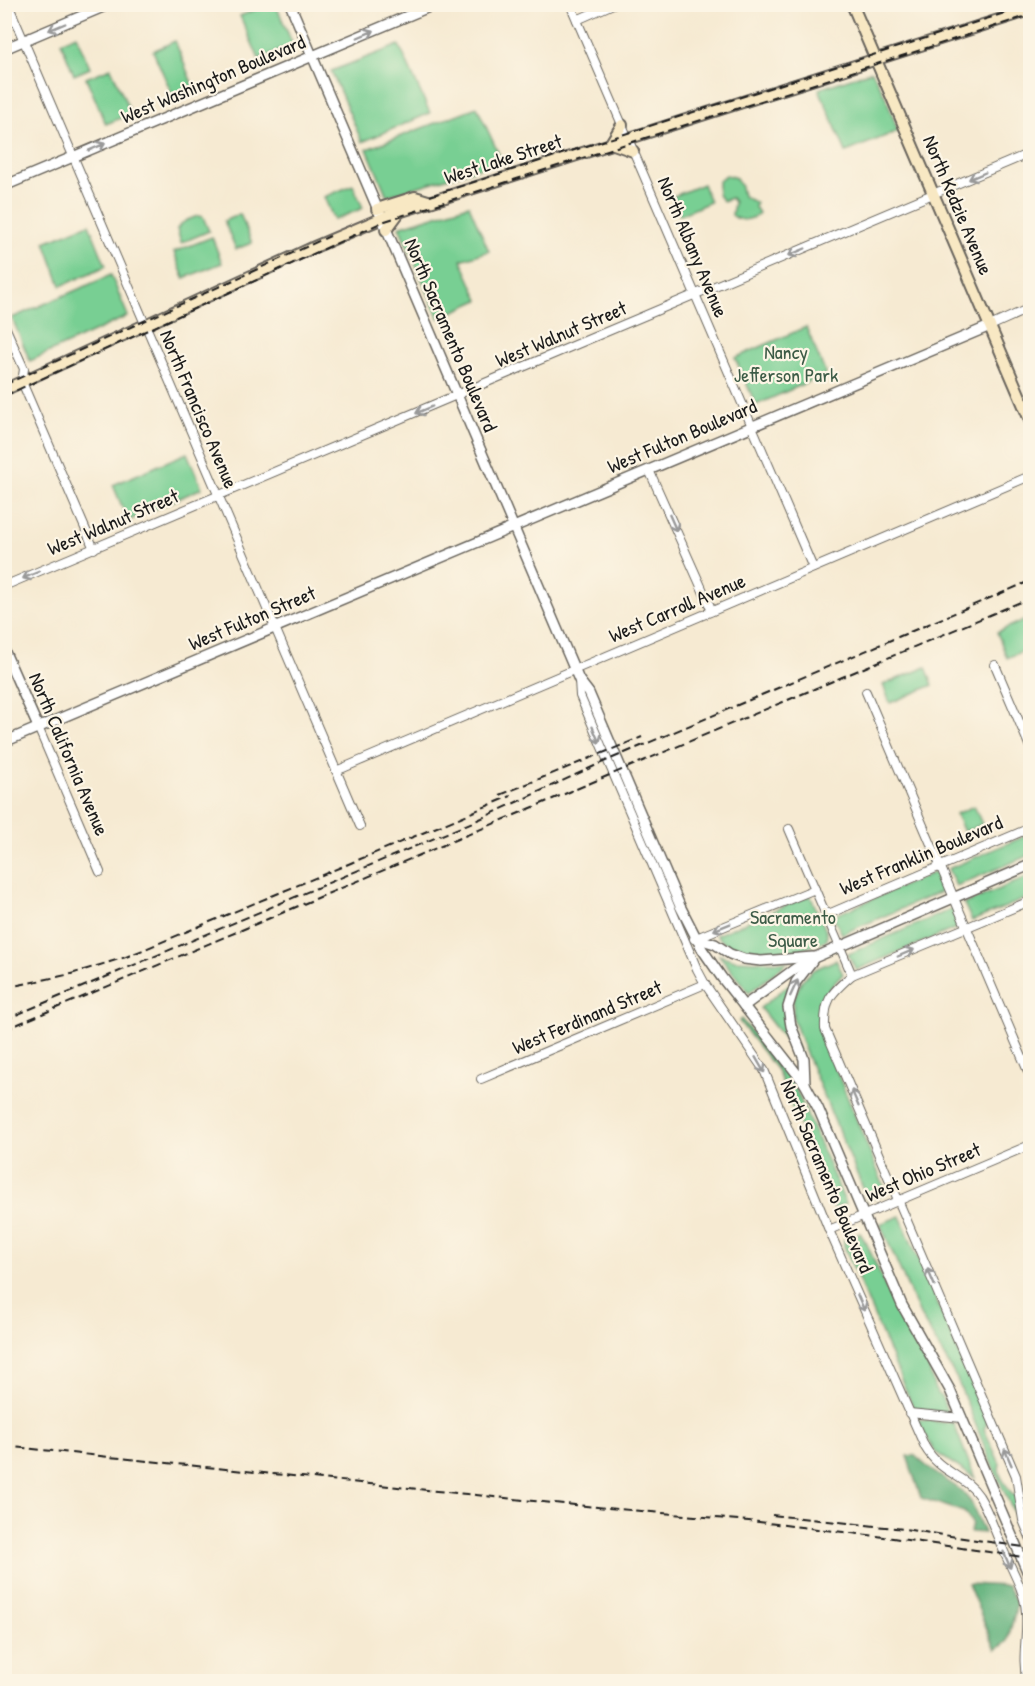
<svg xmlns="http://www.w3.org/2000/svg" width="1035" height="1686" viewBox="0 0 1035 1686" font-family="'Patrick Hand',sans-serif">
<style>
.green{fill:#78cf93;stroke:#4a7658;stroke-width:1.5}
.forest{fill:#62b27d;stroke:#3f674c;stroke-width:1.5}
.lines{fill:none;stroke-linecap:round;stroke-linejoin:round}
.minor-casing{stroke:#68645c;stroke-width:10}
.tertiary-casing{stroke:#68645c;stroke-width:12}
.secondary-casing{stroke:#68645c;stroke-width:14}
.minor{stroke:#fff;stroke-width:8}
.tertiary{stroke:#fff;stroke-width:9}
.secondary{stroke:#f8e8c3;stroke-width:10}
.rail{stroke:#1c1c1c;stroke-width:2;stroke-dasharray:9 4.5;stroke-linecap:butt}
.oneway{stroke:#999}
.labels{text-anchor:middle;stroke-width:4.5;stroke-linejoin:round;paint-order:stroke}
.street-label{font-size:20px;fill:#1c1c1c;stroke:#fcf5e5}
.park-label{font-size:20px;fill:#3c5b46;stroke:#fcf5e5}
</style>
<rect width="100%" height="100%" fill="#fcf5e5"/>
<filter id="ink" filterUnits="userSpaceOnUse"><feTurbulence type="fractalNoise" baseFrequency=".0167" numOctaves="2"/><feDisplacementMap in="SourceGraphic" scale="12" xChannelSelector="R" yChannelSelector="G"/><feConvolveMatrix kernelMatrix="1 2 1 2 8 2 1 2 1" color-interpolation-filters="sRGB"/></filter>
<filter id="wash" filterUnits="userSpaceOnUse"><feTurbulence type="fractalNoise" baseFrequency=".008" numOctaves="4" result="noise"/><feDisplacementMap in="SourceGraphic" scale="24" xChannelSelector="R" yChannelSelector="G"/><feGaussianBlur stdDeviation="1.35" result="paint"/><feColorMatrix in="noise" values="0 0 0 0 0 0 0 0 0 0 0 0 0 0 0 0 0 1.4 0 .05"/><feComposite in="paint" operator="in"/></filter>
<g filter="url(#wash)">
<rect width="100%" height="100%" fill="#f6ead2"/>
<g class="green">
<polygon points="267,5 276,5 293,45 259,59 240,16"/>
<polygon points="76,35 90,68 74,75 61,42"/>
<polygon points="175,41 194,88 173,96 153,51"/>
<polygon points="399,45 430,113 362,142 331,71"/>
<polygon points="111,68 131,114 106,124 86,78"/>
<polygon points="872,71 886,98 898,131 846,152 819,89"/>
<polygon points="477,107 502,161 387,196 367,149"/>
<path d="M726,175L736,178L741,187L743,196L756,203L755,207L759,213C751,221 740,222 732,215L734,202L731,198L723,201L718,195V182Z"/>
<polygon points="703,184 710,202 680,215 672,197"/>
<polygon points="353,185 363,208 334,220 324,197"/>
<polygon points="469,205 489,251 461,260 479,300 439,318 399,227"/>
<polygon points="240,214 252,243 236,249 224,221"/>
<path d="M198,216L203,217L209,231L181,243L177,229C182,221 189,219 198,216Z"/>
<polygon points="89,224 106,266 61,286 45,242"/>
<polygon points="212,237 222,263 184,278 174,252"/>
<polygon points="111,275 128,316 30,361 12,318"/>
<polygon points="806,327 826,374 756,405 735,358"/>
<polygon points="187,453 202,488 128,521 113,485"/>
<polygon points="1030,618 1030,648 1007,658 997,632"/>
<polygon points="926,667 933,685 890,703 883,685"/>
<polygon points="974,806 982,824 964,832 956,814"/>
<polygon points="1030,834 1030,855 956,886 948,869"/>
<polygon points="935,872 943,891 842,934 833,916"/>
<polygon points="1030,876 1030,897 972,921 964,904"/>
<path d="M810,895L827,933V940C790,956 748,969 716,935Z"/>
<polygon points="952,909 959,927 856,970 848,954"/>
<polygon points="719,955 735,960 788,962 749,993"/>
<path d="M836,960L843,974C822,995 821,999 819,1028L887,1194L868,1200L805,1051L793,1018V1000L802,980L813,970Z"/>
<polygon points="791,983 784,1007 801,1060 760,1008"/>
<polygon points="741,1019 793,1083 846,1204 834,1208 777,1070 739,1021"/>
<path d="M900,1216L988,1421L984,1429L1000,1464C996,1476 1008,1485 1012,1495H1016L1019,1524L992,1465L957,1379L920,1315L880,1224Z"/>
<polygon points="860,1233 867,1244 893,1304 908,1334 928,1365 935,1390 942,1398 948,1414 913,1407 844,1246 844,1239"/>
<polygon points="917,1419 954,1424 975,1478 935,1452"/>
</g>
<g class="forest">
<polygon points="914,1455 931,1470 961,1490 971,1502 984,1533 970,1532 972,1523 964,1512 921,1498 907,1456"/>
<polygon points="968,1584 1007,1586 1016,1602 1015,1613 1007,1642 996,1650"/>
</g>
</g>
<g filter="url(#ink)">
<g class="lines">
<g class="minor-casing">
<g id="minor">
<polyline points="8,4 360,826"/>
<polyline points="570,4 813,568"/>
<polyline points="577,20 613,4"/>
<polyline points="4,324 24,369 22,382 94,549"/>
<polyline points="990,326 1030,308"/>
<polyline points="649,470 712,611"/>
<polyline points="4,586 1030,153"/>
<polyline points="995,665 1030,747"/>
<path d="M579,680L580,696L697,969L705,984L764,1070L829,1230L925,1447C940,1473 965,1475 979,1496C989,1512 994,1530 1002,1547C1010,1567 1025,1590 1026,1612C1028,1636 1021,1658 1027,1682"/>
<polyline points="866,692 1030,1076"/>
<polyline points="38,727 100,872"/>
<polyline points="336,771 1030,476"/>
<polyline points="789,829 852,975"/>
<path d="M1030,901L852,975C830,994 824,1000 825,1029L1016,1476L1023,1520L1030,1537"/>
<polyline points="826,915 1030,828"/>
<polyline points="694,939 815,889"/>
<polyline points="481,1079 705,984"/>
<polyline points="829,1230 1030,1145"/>
<polyline points="909,1413 962,1418"/>
</g>
</g>
<g class="tertiary-casing">
<g id="tertiary">
<polyline points="290,4 579,680 589,693 680,906 702,949 722,978 805,1084 818,1108 902,1305 950,1390 1030,1578"/>
<polyline points="4,49 110,4"/>
<polyline points="4,186 436,4"/>
<polyline points="4,650 38,727"/>
<polyline points="4,742 990,326"/>
<polyline points="696,938 715,944 730,954 744,959 761,961 813,957"/>
<polyline points="744,1006 796,968 816,957 1030,865"/>
<polyline points="805,1084 804,1059 791,1026 788,1007 796,982 812,961"/>
</g>
</g>
<g class="secondary-casing">
<g id="secondary">
<polyline points="852,4 1030,420"/>
<polyline points="622,125 611,143 633,151"/>
<polyline points="377,209 415,197 428,201"/>
<polyline points="386,230 400,211"/>
<polyline points="4,390 312,248 392,214 1030,10"/>
</g>
</g>
<use href="#minor" class="minor"/>
<use href="#tertiary" class="tertiary"/>
<use href="#secondary" class="secondary"/>
<g class="rail">
<polyline points="430,196 1030,5"/>
<polyline points="4,385 330,236"/>
<polyline points="4,396 385,221 1030,15"/>
<polyline points="500,795 642,737"/>
<polyline points="4,988 71,974 126,957 511,796"/>
<polyline points="4,1020 482,818 601,763 1030,581"/>
<polyline points="4,1030 1030,598"/>
<polyline points="4,1446 543,1502 759,1522 893,1538 1030,1558"/>
<polyline points="772,1515 904,1529 1030,1548"/>
</g>
</g>
<defs><path id="oneway-shaft" d="M-6 0H5M1.5-3L5.5 0L1.5 3" fill="none" stroke-width="1.6" stroke-linecap="round" stroke-linejoin="round" transform="scale(1.5)"/></defs>
<g class="oneway">
<use href="#oneway-shaft" transform="translate(57 27) rotate(157)"/>
<use href="#oneway-shaft" transform="translate(366 34) rotate(-23)"/>
<use href="#oneway-shaft" transform="translate(97 147) rotate(-23)"/>
<use href="#oneway-shaft" transform="translate(977 176) rotate(157)"/>
<use href="#oneway-shaft" transform="translate(797 252) rotate(157)"/>
<use href="#oneway-shaft" transform="translate(424 410) rotate(157)"/>
<use href="#oneway-shaft" transform="translate(673 523) rotate(66)"/>
<use href="#oneway-shaft" transform="translate(31 575) rotate(157)"/>
<use href="#oneway-shaft" transform="translate(596 735) rotate(67)"/>
<use href="#oneway-shaft" transform="translate(722 927) rotate(158)"/>
<use href="#oneway-shaft" transform="translate(906 953) rotate(-23)"/>
<use href="#oneway-shaft" transform="translate(794 988) rotate(-65)"/>
<use href="#oneway-shaft" transform="translate(760 1065) rotate(60)"/>
<use href="#oneway-shaft" transform="translate(855 1098) rotate(-113)"/>
<use href="#oneway-shaft" transform="translate(931 1277) rotate(-113)"/>
<use href="#oneway-shaft" transform="translate(861 1303) rotate(66)"/>
<use href="#oneway-shaft" transform="translate(1008 1457) rotate(-113)"/>
<use href="#oneway-shaft" transform="translate(1007 1560) rotate(67)"/>
</g>
</g>
<g class="labels">
<g class="street-label">
<text transform="translate(213 79) rotate(-23)" y="7">West Washington Boulevard</text>
<text transform="translate(503 159) rotate(-18)" y="7">West Lake Street</text>
<text transform="translate(958 205) rotate(67)" y="7">North Kedzie Avenue</text>
<text transform="translate(693 247) rotate(67)" y="7">North Albany Avenue</text>
<text transform="translate(561 334) rotate(-23)" y="7">West Walnut Street</text>
<text transform="translate(451 335) rotate(67)" y="7">North Sacramento Boulevard</text>
<text transform="translate(199 409) rotate(67)" y="7">North Francisco Avenue</text>
<text transform="translate(682 436) rotate(-23)" y="7">West Fulton Boulevard</text>
<text transform="translate(113 522) rotate(-23)" y="7">West Walnut Street</text>
<text transform="translate(677 608) rotate(-23)" y="7">West Carroll Avenue</text>
<text transform="translate(252 618) rotate(-23)" y="7">West Fulton Street</text>
<text transform="translate(69 754) rotate(67)" y="7">North California Avenue</text>
<text transform="translate(921 855) rotate(-23)" y="7">West Franklin Boulevard</text>
<text transform="translate(587 1017) rotate(-23)" y="7">West Ferdinand Street</text>
<text transform="translate(923 1172) rotate(-23)" y="7">West Ohio Street</text>
<text transform="translate(827 1176) rotate(67)" y="7">North Sacramento Boulevard</text>
</g>
<g class="park-label">
<text x="786" y="359">Nancy<tspan x="786" dy="23">Jefferson Park</tspan></text>
<text x="793" y="924">Sacramento<tspan x="793" dy="23">Square</tspan></text>
</g>
</g>
<rect width="1035" height="1686" fill="none" stroke="#fcf5e5" stroke-width="24"/>
</svg>
